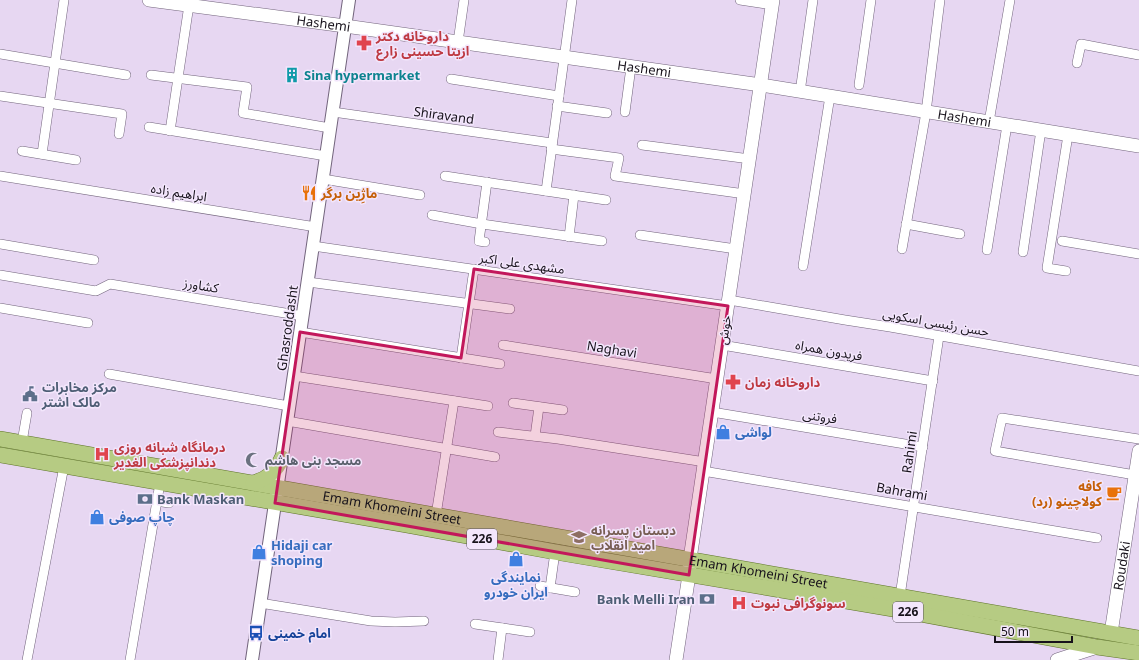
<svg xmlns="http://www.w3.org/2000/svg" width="1139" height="660" viewBox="0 0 1139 660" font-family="'Noto Sans','Noto Sans Arabic',sans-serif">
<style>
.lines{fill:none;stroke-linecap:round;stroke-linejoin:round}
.minor-casing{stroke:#72647c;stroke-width:10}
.tertiary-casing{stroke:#72647c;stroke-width:14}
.secondary-casing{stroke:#72647c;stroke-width:14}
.primary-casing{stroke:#5e7429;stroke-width:16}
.minor{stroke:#fff;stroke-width:9}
.tertiary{stroke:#fff;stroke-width:12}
.secondary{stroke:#fff;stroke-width:13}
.primary{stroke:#b6cb83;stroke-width:15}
.marked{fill:#c2185b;fill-opacity:0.2;stroke:#c2185b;stroke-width:3;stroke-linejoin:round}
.labels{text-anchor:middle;stroke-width:3;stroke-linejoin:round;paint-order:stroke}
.shield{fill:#f3e6fc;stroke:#59525e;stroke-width:1}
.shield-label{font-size:12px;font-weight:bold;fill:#17121b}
.street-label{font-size:13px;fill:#17121b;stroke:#f3e6fc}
.health-label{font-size:13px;font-weight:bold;fill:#be3a42;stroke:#f3e6fc;text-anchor:start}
.culture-label{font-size:13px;font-weight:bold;fill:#0d838f;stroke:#f3e6fc;text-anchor:start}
.food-label{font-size:13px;font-weight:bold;fill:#c56008;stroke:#f3e6fc;text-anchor:start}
.service-label{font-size:13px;font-weight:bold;fill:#4e5e75;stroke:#f3e6fc;text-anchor:start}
.shop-label{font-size:13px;font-weight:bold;fill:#366cbe;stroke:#f3e6fc;text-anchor:start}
.worship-label{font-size:13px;font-weight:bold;fill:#5b616d;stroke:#f3e6fc;text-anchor:start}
.education-label{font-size:13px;font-weight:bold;fill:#785e54;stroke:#f3e6fc;text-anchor:start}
.transit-label{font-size:13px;font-weight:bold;fill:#164399;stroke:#f3e6fc;text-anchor:start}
</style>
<rect width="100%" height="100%" fill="#e7d7f2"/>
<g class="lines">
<g class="minor-casing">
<g id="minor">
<polyline points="740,0 773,5"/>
<polyline points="458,42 464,0"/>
<polyline points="0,54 126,75"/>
<polyline points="1077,63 1081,44 1139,55"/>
<polyline points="151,75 247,87 243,113 330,128"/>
<polyline points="451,79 559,96"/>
<polyline points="859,85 871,0"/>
<polyline points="800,92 813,0"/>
<polyline points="0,96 122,114 119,134"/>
<polyline points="557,106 607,113"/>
<polyline points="333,112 552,143"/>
<polyline points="625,112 631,67"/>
<polyline points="989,122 1010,0"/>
<polyline points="149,127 326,156"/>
<polyline points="170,131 189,5"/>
<polyline points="642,145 750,159"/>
<polyline points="551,149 619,158 615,176 745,194"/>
<polyline points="22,151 76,160"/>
<polyline points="42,154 64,0"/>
<polyline points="0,176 316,227"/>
<polyline points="445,176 606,200"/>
<polyline points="323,179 420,195"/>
<polyline points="546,191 572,0"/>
<polyline points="432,215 482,224 602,241"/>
<polyline points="906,224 960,234"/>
<polyline points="640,235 736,249"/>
<polyline points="569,237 574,195"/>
<polyline points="1062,241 1139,254"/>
<polyline points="485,242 479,241 487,182"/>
<polyline points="0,244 94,260"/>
<polyline points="313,246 728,306"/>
<polyline points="902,249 926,112 940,0"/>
<polyline points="987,250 1007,125"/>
<polyline points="1023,252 1041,130"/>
<polyline points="803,266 830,96"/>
<polyline points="1066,271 1047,268 1068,135"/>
<polyline points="0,275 96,291 110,284 303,316"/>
<polyline points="308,282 510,309"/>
<polyline points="729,300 845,320 890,327 1139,371"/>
<polyline points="0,308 88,323"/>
<polyline points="300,332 500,364"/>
<polyline points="503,345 717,379"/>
<polyline points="722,345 933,381"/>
<polyline points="461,358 474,269"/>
<polyline points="109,374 289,406"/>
<polyline points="294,376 488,406"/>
<polyline points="513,403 563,410"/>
<polyline points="712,412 923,447"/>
<polyline points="287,421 495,457"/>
<polyline points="498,432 558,439 705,462"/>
<polyline points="535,436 539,407"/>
<polyline points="22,442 27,413"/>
<polyline points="703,471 1097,538"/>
<polyline points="1135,475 995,451 1002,418 1139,439"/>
<polyline points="156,501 169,503"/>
<polyline points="436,515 454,401"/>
<polyline points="540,586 575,592"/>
<polyline points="550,588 555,552"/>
<polyline points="900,596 939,336"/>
<polyline points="260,603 371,621 395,622 424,621"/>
<polyline points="475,624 530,632"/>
<polyline points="27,660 64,466"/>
<polyline points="130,660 160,483"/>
<polyline points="498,660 502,628"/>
</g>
</g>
<g class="tertiary-casing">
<polyline id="tertiary" points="252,660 349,0"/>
</g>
<g class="secondary-casing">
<g id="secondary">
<path id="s1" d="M149,0L345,26L761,85L1139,146"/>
<path id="s2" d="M1111,633L1139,451"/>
<polyline points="676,660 689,575 690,559 773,0"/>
<polyline points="1057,660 1097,647"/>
</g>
</g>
<g class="primary-casing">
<g id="primary">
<path id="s3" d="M0,439L1139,638"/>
<polyline points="0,455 407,525 555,552 899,610 1097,647 1139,653"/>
<path d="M253,483C267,479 276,472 282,458"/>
</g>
</g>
<use href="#minor" class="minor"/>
<use href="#tertiary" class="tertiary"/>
<use href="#secondary" class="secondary"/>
<use href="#primary" class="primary"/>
</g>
<path class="marked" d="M474,269L728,306L689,575L275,503L300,332L461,358Z"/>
<defs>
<g id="pharmacy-bare" transform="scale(1.2)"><path d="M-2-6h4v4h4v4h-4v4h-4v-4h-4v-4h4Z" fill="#e0444e" stroke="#f3e6fc" stroke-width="2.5" paint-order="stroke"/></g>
<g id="building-bare" transform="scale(1.2)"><path d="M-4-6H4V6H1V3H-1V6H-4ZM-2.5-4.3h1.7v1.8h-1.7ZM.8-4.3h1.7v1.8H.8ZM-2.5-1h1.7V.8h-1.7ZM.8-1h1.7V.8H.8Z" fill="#0f9aa8" stroke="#f3e6fc" stroke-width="2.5" paint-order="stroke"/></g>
<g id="restaurant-bare" transform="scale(1.2)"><path d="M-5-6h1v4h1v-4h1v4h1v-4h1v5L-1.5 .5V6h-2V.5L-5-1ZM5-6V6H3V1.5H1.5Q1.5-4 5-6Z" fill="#e8710a" stroke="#f3e6fc" stroke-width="2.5" paint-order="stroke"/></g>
<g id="civic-bare" transform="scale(1.2)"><path d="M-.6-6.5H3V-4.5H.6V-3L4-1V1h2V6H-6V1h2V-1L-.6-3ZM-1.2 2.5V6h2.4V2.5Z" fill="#5c6f8a" stroke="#f3e6fc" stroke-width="2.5" paint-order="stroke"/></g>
<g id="shop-bare" transform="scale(1.2)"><path d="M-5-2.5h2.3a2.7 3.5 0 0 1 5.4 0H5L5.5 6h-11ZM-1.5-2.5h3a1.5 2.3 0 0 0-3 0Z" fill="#3f7fe0" stroke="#f3e6fc" stroke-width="2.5" paint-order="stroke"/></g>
<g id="hospital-bare" transform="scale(1.2)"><path d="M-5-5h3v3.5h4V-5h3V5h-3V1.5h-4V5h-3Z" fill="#e0444e" stroke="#f3e6fc" stroke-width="2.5" paint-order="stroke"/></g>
<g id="mosque-bare" transform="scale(1.2)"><path d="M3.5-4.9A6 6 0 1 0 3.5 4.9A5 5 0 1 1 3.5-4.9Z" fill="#6b7280" stroke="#f3e6fc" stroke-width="2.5" paint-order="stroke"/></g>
<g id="cafe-bare" transform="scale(1.2)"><path d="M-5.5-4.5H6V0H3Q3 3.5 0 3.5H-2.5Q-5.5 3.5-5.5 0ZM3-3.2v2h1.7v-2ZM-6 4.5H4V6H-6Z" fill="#e8710a" stroke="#f3e6fc" stroke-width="2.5" paint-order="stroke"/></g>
<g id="bank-bare" transform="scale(1.2)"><path d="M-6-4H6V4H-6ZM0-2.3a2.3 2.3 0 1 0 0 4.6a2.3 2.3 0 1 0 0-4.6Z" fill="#5c6f8a" stroke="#f3e6fc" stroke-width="2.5" paint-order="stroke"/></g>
<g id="school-bare" transform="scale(1.2)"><path d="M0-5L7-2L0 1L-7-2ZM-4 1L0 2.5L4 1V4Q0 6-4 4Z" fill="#8d6e63" stroke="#f3e6fc" stroke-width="2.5" paint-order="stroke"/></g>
<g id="bus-bare" transform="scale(1.2)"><path d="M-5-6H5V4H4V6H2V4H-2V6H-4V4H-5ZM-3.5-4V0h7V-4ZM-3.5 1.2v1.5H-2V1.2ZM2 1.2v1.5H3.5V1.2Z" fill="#1a4fb4" stroke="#f3e6fc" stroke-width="2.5" paint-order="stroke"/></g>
</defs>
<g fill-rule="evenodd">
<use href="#pharmacy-bare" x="364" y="43"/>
<use href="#building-bare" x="292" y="75"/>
<use href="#restaurant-bare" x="309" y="193"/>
<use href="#pharmacy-bare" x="733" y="382"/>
<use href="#civic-bare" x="30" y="394"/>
<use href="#shop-bare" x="723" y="432"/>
<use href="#hospital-bare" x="102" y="454"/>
<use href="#mosque-bare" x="253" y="460"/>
<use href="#cafe-bare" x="1114" y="493"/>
<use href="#bank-bare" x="145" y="499"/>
<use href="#shop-bare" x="97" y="517"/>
<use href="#school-bare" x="579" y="537"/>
<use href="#shop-bare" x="259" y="552"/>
<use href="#shop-bare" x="516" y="559"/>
<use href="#bank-bare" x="707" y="599"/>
<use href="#hospital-bare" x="739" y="603"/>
<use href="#bus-bare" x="256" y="633"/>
</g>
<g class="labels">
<g class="shield">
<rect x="467" y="529" width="30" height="20" rx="3"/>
<rect x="893" y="602" width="30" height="20" rx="3"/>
</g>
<g class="shield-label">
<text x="482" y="543">226</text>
<text x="908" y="616">226</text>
</g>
<g class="street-label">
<text dy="5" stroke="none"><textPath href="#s1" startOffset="176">Hashemi</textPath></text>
<text dy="5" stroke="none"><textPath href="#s1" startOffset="500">Hashemi</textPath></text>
<text transform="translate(444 115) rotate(8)" y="5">Shiravand</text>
<text dy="5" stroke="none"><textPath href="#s1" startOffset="824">Hashemi</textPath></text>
<text transform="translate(179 192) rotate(9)" y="5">ابراهیم زاده</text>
<text transform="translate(522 263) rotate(8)" y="5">مشهدی علی اکبر</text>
<text transform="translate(201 285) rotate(9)" y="5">کشاورز</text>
<text transform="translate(936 322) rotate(10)" y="5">حسن رئیسی اسکویی</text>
<text transform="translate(287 328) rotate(-82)" y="5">Ghasroddasht</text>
<text transform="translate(724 330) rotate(-81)" y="5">خوش</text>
<text transform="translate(612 349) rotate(9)" y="5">Naghavi</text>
<text transform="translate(829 350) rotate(10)" y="5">فریدون همراه</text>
<text transform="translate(820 416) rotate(9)" y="5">فروتنی</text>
<text transform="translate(909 452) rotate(-82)" y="5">Rahimi</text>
<text transform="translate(902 491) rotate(10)" y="5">Bahrami</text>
<text dy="5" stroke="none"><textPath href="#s3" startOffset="398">Emam Khomeini Street</textPath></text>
<text dy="5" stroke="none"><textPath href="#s2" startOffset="68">Roudaki</textPath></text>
<text dy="5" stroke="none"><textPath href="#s3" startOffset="770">Emam Khomeini Street</textPath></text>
</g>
<g class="health-label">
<text x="376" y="41">داروخانه دکتر<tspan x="376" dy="15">ازیتا حسینی زارع</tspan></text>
<text x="745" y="387">داروخانه زمان</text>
<text x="114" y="452">درمانگاه شبانه روزی<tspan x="114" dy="15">دندانپزشکی الغدیر</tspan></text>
<text x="751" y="608">سونوگرافی نبوت</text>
</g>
<g class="culture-label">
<text x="304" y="80">Sina hypermarket</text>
</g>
<g class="food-label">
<text x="321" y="198">ماژِین برگر</text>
<text x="1102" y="491" text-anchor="end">کافه<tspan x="1102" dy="15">کولاچینو (رد)</tspan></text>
</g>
<g class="service-label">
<text x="42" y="392">مرکز مخابرات<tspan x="42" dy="15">مالک اشتر</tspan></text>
<text x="157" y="504">Bank Maskan</text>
<text x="695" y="604" text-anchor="end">Bank Melli Iran</text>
</g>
<g class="shop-label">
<text x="735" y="437">لواشی</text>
<text x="109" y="522">چاپ صوفی</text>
<text x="271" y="550">Hidaji car<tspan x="271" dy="15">shoping</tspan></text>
<text x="516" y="582" text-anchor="middle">نمایندگی<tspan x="516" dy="15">ایران خودرو</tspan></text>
</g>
<g class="worship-label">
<text x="265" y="465">مسجد بنی هاشم</text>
</g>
<g class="education-label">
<text x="591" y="535">دبستان پسرانه<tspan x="591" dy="15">امید انقلاب</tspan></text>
</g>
<g class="transit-label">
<text x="268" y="638">امام خمینی</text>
</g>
</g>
<path d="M995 636v6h77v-6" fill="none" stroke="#17121b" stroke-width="2"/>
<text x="1001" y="636" font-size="12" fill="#17121b" stroke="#f3e6fc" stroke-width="3" paint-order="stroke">50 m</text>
</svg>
